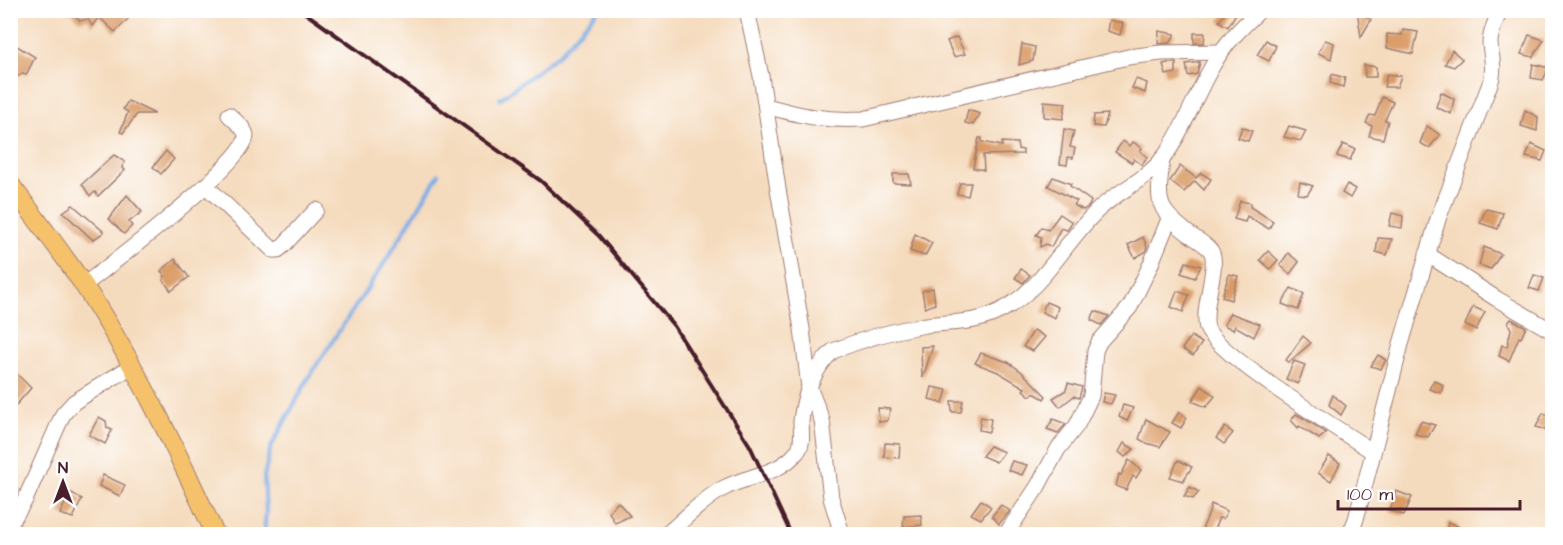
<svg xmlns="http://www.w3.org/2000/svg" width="1563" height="545" viewBox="0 0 1563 545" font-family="'Architects Daughter',sans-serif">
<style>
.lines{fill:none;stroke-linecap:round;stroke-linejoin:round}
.stream{stroke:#79ace5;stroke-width:4}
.building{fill:#da9b66}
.minor-casing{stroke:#a07d74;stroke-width:17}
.major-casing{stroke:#a07d74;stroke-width:20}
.minor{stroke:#fff;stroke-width:15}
.major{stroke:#f5c16b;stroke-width:18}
.rail{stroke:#4a1f2b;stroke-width:4}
</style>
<rect width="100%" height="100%" fill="#fff"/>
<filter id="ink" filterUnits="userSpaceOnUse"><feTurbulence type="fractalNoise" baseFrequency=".0167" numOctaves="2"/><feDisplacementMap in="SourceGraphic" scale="12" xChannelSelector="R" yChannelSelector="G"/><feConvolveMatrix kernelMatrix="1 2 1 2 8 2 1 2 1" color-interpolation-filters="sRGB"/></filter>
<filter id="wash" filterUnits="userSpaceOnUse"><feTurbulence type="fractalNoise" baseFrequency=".008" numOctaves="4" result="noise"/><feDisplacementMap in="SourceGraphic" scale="24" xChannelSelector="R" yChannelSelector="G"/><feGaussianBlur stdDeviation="1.35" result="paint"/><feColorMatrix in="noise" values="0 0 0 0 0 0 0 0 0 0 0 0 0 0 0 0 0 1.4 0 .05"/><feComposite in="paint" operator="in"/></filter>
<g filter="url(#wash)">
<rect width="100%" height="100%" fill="#f5dbbe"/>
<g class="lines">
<g class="stream">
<polyline points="500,99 559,54 598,10"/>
<polyline points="264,534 266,511 264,476 271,447 310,375 387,259 439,174"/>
</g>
</g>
<g id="blocks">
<g class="building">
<polygon points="69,10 114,10 129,18 115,32 99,17 92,26 88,19 80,21"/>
<polygon points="1228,10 1238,10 1228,27 1219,21"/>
<polygon points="1357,10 1371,20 1361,37"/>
<polygon points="1109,20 1123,23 1120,35 1107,31"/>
<polygon points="1403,30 1418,32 1413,54 1387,48 1387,34 1402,35"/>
<polygon points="1159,31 1175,34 1170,43 1158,44"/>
<polygon points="1194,33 1205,33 1204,43 1194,43"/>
<polygon points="1529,35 1544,40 1533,57 1521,54"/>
<polygon points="957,37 965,54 954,57 947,41"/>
<polygon points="1266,40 1276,46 1269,61 1257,55"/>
<polygon points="1325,40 1334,43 1331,59 1318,53"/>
<polygon points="1022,44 1035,47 1033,61 1019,65"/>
<polygon points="17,46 35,57 26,75 23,73 10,82 10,56"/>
<polygon points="1452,50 1462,59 1454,67 1445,64"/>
<polygon points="1200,62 1197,74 1188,76 1186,64"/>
<polygon points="1167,63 1176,63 1176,73 1166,75 1163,64"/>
<polygon points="1533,64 1549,68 1543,80 1531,78"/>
<polygon points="1364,65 1376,67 1376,77 1365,77"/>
<polygon points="1332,74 1345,78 1343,87 1330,83"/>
<polygon points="1387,74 1401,76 1397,87 1384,87"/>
<polygon points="1136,79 1147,83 1145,93 1132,88"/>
<polygon points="1441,92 1454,99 1451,114 1436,107"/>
<polygon points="1382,97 1393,102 1385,120 1388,121 1383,139 1369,136 1372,126 1366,123 1370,115 1375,116"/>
<polygon points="128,101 155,114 137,114 123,133 120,132 128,112 123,109"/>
<polygon points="1044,101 1066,103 1063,119 1044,117"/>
<polygon points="968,110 980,114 973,125 965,123"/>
<polygon points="1525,110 1538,117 1537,131 1521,126"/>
<polygon points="1108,114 1104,127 1093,126 1094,115"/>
<polygon points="1289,126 1306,131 1301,141 1284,137"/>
<polygon points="1427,126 1440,135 1429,148 1420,143"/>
<polygon points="1242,127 1252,131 1248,141 1238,138"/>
<polygon points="1064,129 1074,131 1070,147 1075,148 1073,158 1068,157 1067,165 1060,164"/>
<polygon points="979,138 982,138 982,142 1002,146 1002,142 1017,143 1018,149 1023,150 1023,154 983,155 984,170 973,168"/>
<polygon points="1123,141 1130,146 1133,142 1142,148 1140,151 1147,157 1142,165 1134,159 1132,163 1115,152"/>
<polygon points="1343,144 1355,149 1350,160 1337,156"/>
<polygon points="1531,144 1546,151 1542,161 1526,157"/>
<polygon points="166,151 174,159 161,174 153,167"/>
<polygon points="114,155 125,162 122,167 125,170 98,196 95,192 90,196 82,184"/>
<polygon points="1180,166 1196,178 1201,173 1211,179 1204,190 1195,181 1184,192 1170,181"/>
<polygon points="893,174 909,174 911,184 893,183"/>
<polygon points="1053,177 1071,184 1070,186 1091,201 1089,206 1083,210 1074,205 1077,201 1048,186"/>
<polygon points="1300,182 1313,186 1307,195 1298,194"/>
<polygon points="960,183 971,183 968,196 957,194"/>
<polygon points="1347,184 1355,189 1350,198 1342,193"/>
<polygon points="127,195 142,212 129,222 132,226 124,234 109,219"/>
<polygon points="1240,201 1251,203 1250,207 1273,221 1269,229 1247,216 1245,222 1234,219"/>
<polygon points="73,205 104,232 93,240 63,212"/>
<polygon points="1486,209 1503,213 1498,229 1480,223"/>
<polygon points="1392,213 1403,216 1402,228 1389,226"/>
<polygon points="1060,214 1072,222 1067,230 1061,228 1051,247 1046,244 1040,247 1041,237 1036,235 1042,227 1048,230"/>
<polygon points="915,234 932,243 925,256 910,251"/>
<polygon points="1143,237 1147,247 1145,252 1135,258 1128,245"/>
<polygon points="1378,238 1392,239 1387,255 1376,252"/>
<polygon points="1484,247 1501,254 1491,269 1479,265"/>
<polygon points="1268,251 1278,260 1270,269 1260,260"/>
<polygon points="1288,253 1299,262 1290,274 1280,265"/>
<polygon points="175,259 189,277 171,291 163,280 165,276 161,271"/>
<polygon points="1186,262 1201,266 1195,278 1181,273"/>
<polygon points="1021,269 1030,275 1023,283 1015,278"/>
<polygon points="1229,274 1238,276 1231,300 1222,297"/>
<polygon points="1534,275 1544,278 1539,291 1529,288"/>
<polygon points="933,288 935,304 925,308 922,291"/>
<polygon points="1291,288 1304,294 1298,310 1282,304"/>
<polygon points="1177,291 1189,295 1183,312 1171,307"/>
<polygon points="1046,302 1058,307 1055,318 1042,312"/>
<polygon points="1473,307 1485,312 1476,330 1465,325"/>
<polygon points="1095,311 1109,316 1101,325 1091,320"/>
<polygon points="1230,313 1260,324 1254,337 1235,326 1233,330 1224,325"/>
<polygon points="1511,319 1526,327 1521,338 1519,337 1509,361 1499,356 1502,345 1507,347 1511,329 1508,323"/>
<polygon points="1034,330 1045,337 1033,351 1023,347"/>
<polygon points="1191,336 1202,343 1193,356 1182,349"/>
<polygon points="1303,336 1311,343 1289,362 1286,360"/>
<polygon points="933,346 923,377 922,377 921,347"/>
<polygon points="981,353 1008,362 1022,372 1046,396 1044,399 1034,393 1030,396 1023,390 1025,388 998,372 975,363"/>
<polygon points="1378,355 1386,360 1381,369 1371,366"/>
<polygon points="1294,361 1305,365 1298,384 1286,379"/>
<polygon points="10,367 31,388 10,412"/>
<polygon points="1434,380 1443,385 1441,393 1429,389"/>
<polygon points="1068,383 1082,387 1079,398 1074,396 1060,407 1053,398 1066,390"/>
<polygon points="1202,386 1215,396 1206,407 1192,401"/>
<polygon points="932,387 947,390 943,403 929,399"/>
<polygon points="1104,393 1115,395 1111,404 1102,402"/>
<polygon points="1333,395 1346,406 1341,415 1329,405"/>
<polygon points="951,401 963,401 961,412 952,412"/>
<polygon points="1123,405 1133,408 1127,421 1119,417"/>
<polygon points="878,408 891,409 887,421 879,422"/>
<polygon points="1179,412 1187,418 1181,428 1172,423"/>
<polygon points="1543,413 1552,418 1545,430 1536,427"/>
<polygon points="1296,414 1305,419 1326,433 1319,439 1299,426 1298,428 1291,420"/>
<polygon points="99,417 106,421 107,428 112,430 105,444 89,435"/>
<polygon points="981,417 991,419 989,432 979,430"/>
<polygon points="1053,419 1066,424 1058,433 1047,429"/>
<polygon points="1146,419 1170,432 1160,447 1146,443 1139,439"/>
<polygon points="1421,421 1435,425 1428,437 1415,434"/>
<polygon points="1225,427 1233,433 1224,444 1216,438"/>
<polygon points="885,443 900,444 899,458 884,457"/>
<polygon points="1124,443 1134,449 1125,457 1119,452"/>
<polygon points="990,446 1004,452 996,462 982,456"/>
<polygon points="1329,456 1340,463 1331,481 1318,473"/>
<polygon points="1129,460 1141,470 1136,478 1133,476 1126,490 1116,486 1119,474 1121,475"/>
<polygon points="1178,460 1192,467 1183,481 1170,477"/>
<polygon points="1012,461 1027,465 1022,475 1008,470"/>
<polygon points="103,475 125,485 120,496 99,486"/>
<polygon points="1190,487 1199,492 1193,499 1184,496"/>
<polygon points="1396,491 1412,497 1404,515 1390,511"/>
<polygon points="70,492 82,499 73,518 60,514"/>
<polygon points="981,500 991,507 981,519 971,514"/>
<polygon points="618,502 630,516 615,523 609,512"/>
<polygon points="1211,504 1227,511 1223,519 1219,518 1212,534 1200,534 1209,513"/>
<polygon points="1001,505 1010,511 999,524 992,516"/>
<polygon points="921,515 922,525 903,527 904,516"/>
<polygon points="1448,522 1458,526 1455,534 1446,534"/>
</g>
</g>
</g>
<g filter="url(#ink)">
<use href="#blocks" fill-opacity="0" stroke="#a07d74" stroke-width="1.5"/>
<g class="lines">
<g class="minor-casing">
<g id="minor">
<polyline points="747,10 761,76 778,189 802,329 809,387 822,420 831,498 842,534"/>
<path d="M766,106C803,116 824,121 863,119L1128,57L1161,53L1221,52"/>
<path d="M1162,159C1158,202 1154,207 1189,234C1196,239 1206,244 1211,251C1220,265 1201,308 1207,328C1216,354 1344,433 1372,451"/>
<polyline points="206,186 273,250 278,250 283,246 316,210"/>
<polyline points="1427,254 1497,299 1552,331"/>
<path d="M84,285C109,266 246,162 246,136C246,129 234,120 229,115"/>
<polyline points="10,524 25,500 63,414 74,402 132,366"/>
<path d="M667,534C685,519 703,499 724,488C748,475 779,475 797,452C804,444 801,431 801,421C804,395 814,368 833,351C860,340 892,331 920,326C948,321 974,325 1000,311C1044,289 1065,240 1100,208C1125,186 1150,179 1169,150C1186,123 1197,92 1213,65C1225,43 1242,27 1260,10"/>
<polyline points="1006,534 1038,486 1058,449 1077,425 1091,396 1095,351 1099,342 1130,307 1150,266 1169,219"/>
<path d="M1350,534L1356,519L1401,344L1438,219L1491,81C1495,67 1491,57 1490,43C1490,32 1496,21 1500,10"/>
</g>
</g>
<g class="major-casing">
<path id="major" d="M10,184C35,217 60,250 83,284C135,363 176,449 215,534"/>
</g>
<use href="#minor" class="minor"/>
<use href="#major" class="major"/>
<polyline class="rail" points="301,10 541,181 599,236 674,326 750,446 791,534"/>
</g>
</g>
<rect width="1563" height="545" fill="none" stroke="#fff" stroke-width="36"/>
<g transform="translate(63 482)" stroke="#ffffff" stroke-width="4.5" paint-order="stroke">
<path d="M0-4.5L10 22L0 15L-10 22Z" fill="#4a1f2b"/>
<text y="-9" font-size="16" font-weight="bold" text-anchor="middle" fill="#4a1f2b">N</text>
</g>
<path d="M1338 500v9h182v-9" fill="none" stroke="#4a1f2b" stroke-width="3"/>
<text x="1347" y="500" font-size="18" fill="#4a1f2b" stroke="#ffffff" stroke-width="4.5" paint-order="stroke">100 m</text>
</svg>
